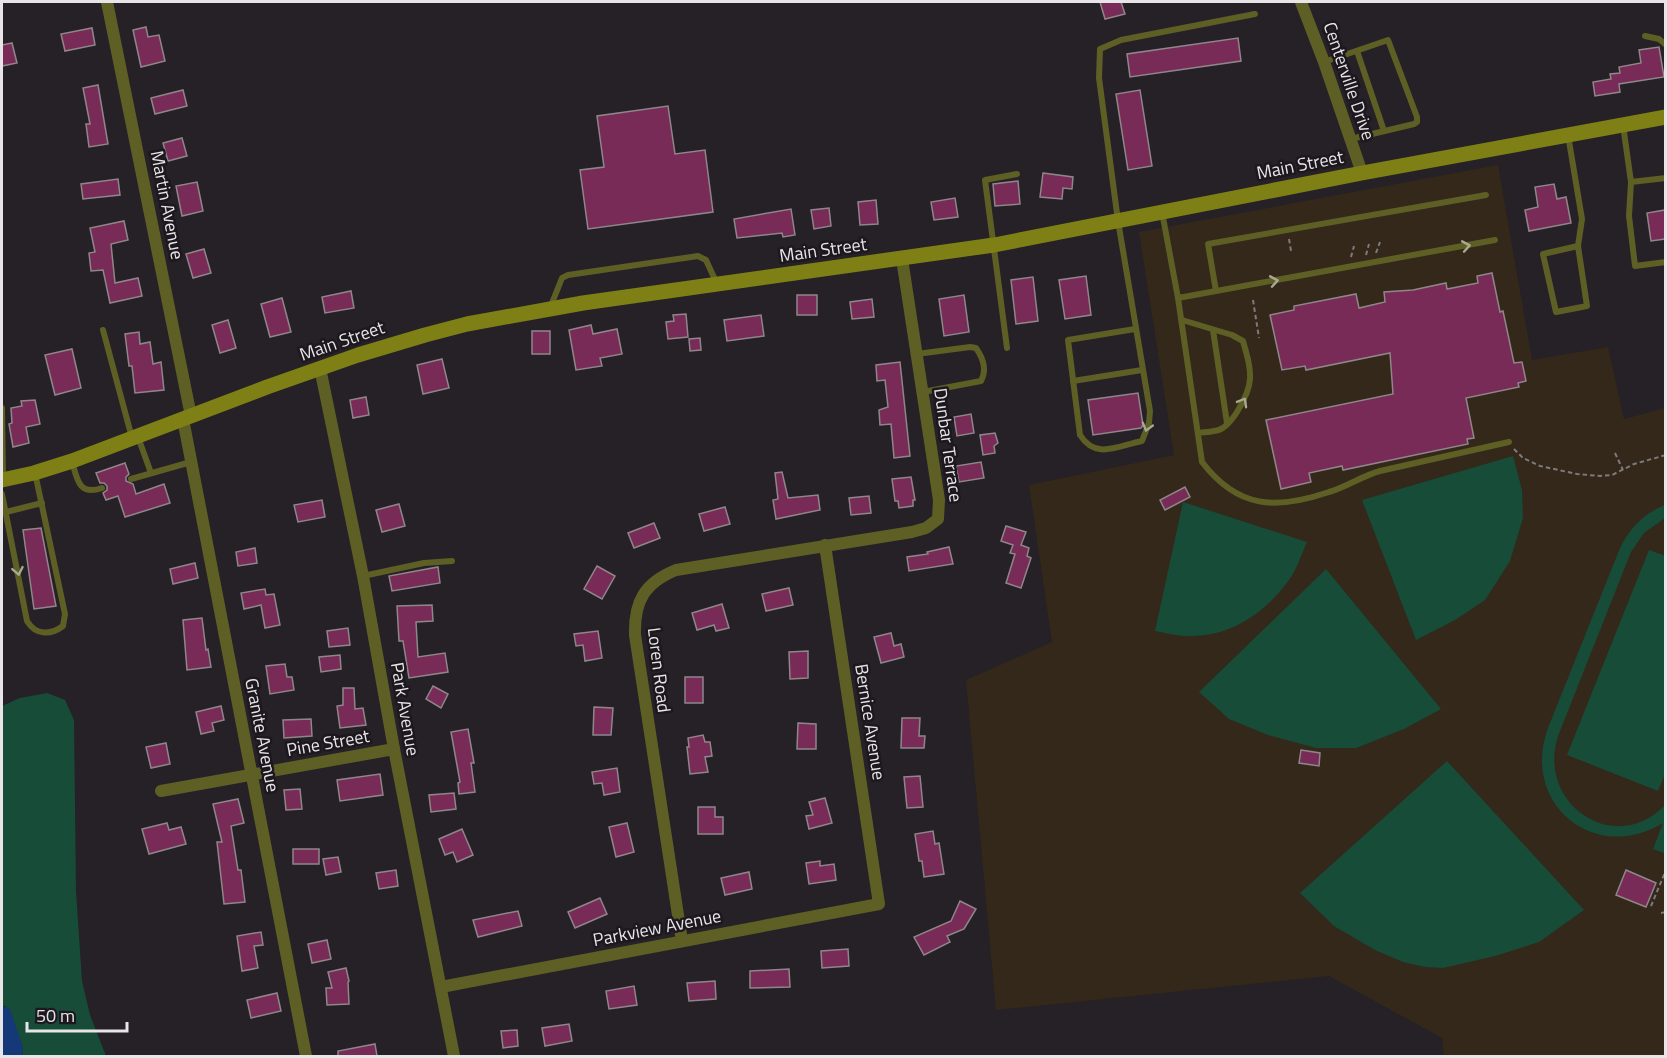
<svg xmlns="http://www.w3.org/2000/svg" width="1667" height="1058" viewBox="0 0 1667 1058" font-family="'Titillium Web',sans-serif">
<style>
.education{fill:#332819}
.green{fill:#174c38}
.water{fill:#153878}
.building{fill:#772b56;stroke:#8f868a;stroke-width:1.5}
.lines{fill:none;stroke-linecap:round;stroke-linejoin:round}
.path{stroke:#7e7a7f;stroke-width:2;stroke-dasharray:4.5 3;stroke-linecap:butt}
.lane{stroke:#5d5f25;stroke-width:6}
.street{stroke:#5d5f25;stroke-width:12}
.secondary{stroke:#7e8015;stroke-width:15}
.oneway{stroke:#a9a991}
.labels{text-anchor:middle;stroke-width:5;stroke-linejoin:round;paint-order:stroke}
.street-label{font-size:18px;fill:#e8e5e9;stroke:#1c181d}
</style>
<rect width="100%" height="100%" fill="#252126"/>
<polygon class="education" points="1498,165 1532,360 1608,347 1624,419 1665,408 1665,1056 1444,1056 1442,1038 1329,976 996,1010 966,680 1052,642 1029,485 1174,455 1139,232"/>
<g class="green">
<polygon points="1513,456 1522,490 1523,518 1510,561 1485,600 1455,620 1416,640 1362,500"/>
<path d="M1183,502L1307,542C1301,555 1297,569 1289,580C1266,612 1232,636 1192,636C1180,637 1167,633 1155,631Z"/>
<path d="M1665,505V518L1644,533L1631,552L1558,736C1536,805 1616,857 1665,805L1664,853L1653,849L1663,823C1594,865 1520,803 1548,728L1620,548C1630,528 1644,513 1665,505Z"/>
<polygon points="1649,550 1666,556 1666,772 1658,791 1567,755"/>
<polygon points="1326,569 1441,709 1404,729 1356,748 1316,748 1268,735 1229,719 1199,692"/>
<polygon points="47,693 65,700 74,720 76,891 82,981 90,1015 106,1056 23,1056 22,1045 5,1006 2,1006 2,706 20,698"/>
<polygon points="1447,761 1584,910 1539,942 1495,956 1443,968 1425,967 1403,962 1375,950 1334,926 1300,893"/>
</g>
<polygon class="water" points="2,1006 10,1009 22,1045 23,1056 2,1056"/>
<g class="building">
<polygon points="1100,2 1121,2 1125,14 1105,19"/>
<polygon points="146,27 148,37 159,35 165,61 141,67 133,30"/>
<polygon points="92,28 95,45 65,51 61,34"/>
<polygon points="1238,38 1241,61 1130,77 1127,54"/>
<polygon points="12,43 17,63 2,66 2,45"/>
<polygon points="1659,47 1664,77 1619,84 1620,92 1595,96 1593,82 1611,79 1610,74 1620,73 1619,67 1641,63 1639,50"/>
<polygon points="98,85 108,144 89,147 86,124 90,124 83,88"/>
<polygon points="183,90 187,106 155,114 151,98"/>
<polygon points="1140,90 1152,166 1128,170 1116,94"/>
<polygon points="668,106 675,154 705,150 713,212 588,229 580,170 604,167 597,116"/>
<polygon points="182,138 187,156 168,161 163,143"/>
<polygon points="1043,173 1073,177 1072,189 1063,188 1062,199 1040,197"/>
<polygon points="118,179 120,195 83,199 81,184"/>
<polygon points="1018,181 1020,204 995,206 993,184"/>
<polygon points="197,182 203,211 182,216 176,186"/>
<polygon points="1554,184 1557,199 1566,197 1571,223 1529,231 1525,210 1538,207 1535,187"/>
<polygon points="955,198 958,217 934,220 931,202"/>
<polygon points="876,200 878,224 860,225 858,202"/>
<polygon points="829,208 831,226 814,229 811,210"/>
<polygon points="791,209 795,235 783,237 782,233 737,238 734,219"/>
<polygon points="1665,210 1665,239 1651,241 1647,213"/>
<polygon points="124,221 128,240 111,244 115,283 138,278 142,296 110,303 103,270 91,271 89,253 95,252 90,228"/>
<polygon points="204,249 211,273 193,278 186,254"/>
<polygon points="1492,273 1500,312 1503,311 1514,363 1522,362 1526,381 1518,383 1519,387 1466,398 1474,438 1467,439 1468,444 1343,470 1342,466 1309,473 1311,482 1281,489 1266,420 1393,394 1390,353 1306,370 1305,366 1282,370 1270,315 1294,310 1294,306 1356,294 1359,308 1385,302 1384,292 1413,290 1446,283 1447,289 1478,283 1477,276"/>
<polygon points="1086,276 1091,315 1065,319 1059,280"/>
<polygon points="1033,277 1038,321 1016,324 1011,280"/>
<polygon points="351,291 354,308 325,313 322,297"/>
<rect x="797" y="295" width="20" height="20"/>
<polygon points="964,295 969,332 944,336 939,299"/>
<polygon points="282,298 291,332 270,337 261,304"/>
<polygon points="872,299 874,317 852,319 850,302"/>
<polygon points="686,314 688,337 668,339 666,322 674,321 673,315"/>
<polygon points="761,315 764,336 727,341 724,320"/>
<polygon points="228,320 236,348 220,353 212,325"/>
<polygon points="591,325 593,334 617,329 622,354 600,358 602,366 576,370 569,330"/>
<rect x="532" y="331" width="18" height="23"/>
<polygon points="139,332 140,344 150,342 153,364 161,362 164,390 135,393 132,366 129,366 125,334"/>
<polygon points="700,338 701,350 690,351 689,339"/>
<polygon points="72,349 81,388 55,395 45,355"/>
<polygon points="442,359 449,388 423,394 417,365"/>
<polygon points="900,362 910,456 894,458 891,424 880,425 879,410 888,407 885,380 877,381 876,365"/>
<polygon points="1138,393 1143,425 1141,428 1093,435 1088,400"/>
<polygon points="366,397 369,415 353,418 350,400"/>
<polygon points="35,400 40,424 26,427 29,443 13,447 9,424 12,423 11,408 22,406 21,401"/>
<polygon points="971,414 974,433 957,436 954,417"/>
<polygon points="995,433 998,443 994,446 995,453 983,455 980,435"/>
<polygon points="981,462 984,478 959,482 956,466"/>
<polygon points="125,463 129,474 126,477 126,481 133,484 136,494 164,484 170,503 125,517 118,496 106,500 103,493 107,490 107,486 104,483 100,483 96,473"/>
<polygon points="782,472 788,498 818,495 820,510 776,519 773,500 778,499 775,473"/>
<polygon points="911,477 915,500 913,500 913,506 899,508 898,501 895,501 892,479"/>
<polygon points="1185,487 1190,497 1165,510 1160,500"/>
<polygon points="869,496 871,513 851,515 849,498"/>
<polygon points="322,500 325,517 298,522 294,505"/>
<polygon points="399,504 405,526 382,532 376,510"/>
<polygon points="725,507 730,524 704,531 699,514"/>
<polygon points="654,523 660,538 634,548 628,533"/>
<polygon points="1006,526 1026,532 1021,545 1029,548 1027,556 1031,558 1021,588 1006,583 1015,554 1010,553 1013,545 1001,541"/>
<polygon points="41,528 56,606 34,609 23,530"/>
<polygon points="949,547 953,564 909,571 907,557 928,554 927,552"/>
<polygon points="255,548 257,563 238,566 236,552"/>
<polygon points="195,563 198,578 173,584 170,569"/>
<polygon points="597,566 615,576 602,599 584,589"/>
<polygon points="438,567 440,583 392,591 389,576"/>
<polygon points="789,588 793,605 766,611 762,594"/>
<polygon points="265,589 266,595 274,594 280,625 265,628 261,605 244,609 241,593"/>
<polygon points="722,604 729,628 716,631 714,625 697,630 692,613"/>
<polygon points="432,605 433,621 416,622 418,657 445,653 448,672 409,678 403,641 399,641 397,606"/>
<polygon points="202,618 206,650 208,649 211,667 187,670 183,620"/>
<polygon points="348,628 350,645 329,647 327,631"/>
<polygon points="598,631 602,658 585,661 583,645 576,646 574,634"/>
<polygon points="891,633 894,646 901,644 904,657 881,663 874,637"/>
<polygon points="808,651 808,678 790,679 789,652"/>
<polygon points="340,655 341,669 321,672 319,657"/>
<polygon points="285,664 287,677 292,677 294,690 270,694 266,666"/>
<rect x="685" y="677" width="18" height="26"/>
<polygon points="433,686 448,694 441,708 426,699"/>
<polygon points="343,688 354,688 355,709 363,708 366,725 340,728 337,706 343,705"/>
<polygon points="221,706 224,720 212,723 214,731 201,734 196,712"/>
<polygon points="594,707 613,708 611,735 593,735"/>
<polygon points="902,718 920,718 919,736 925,736 924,748 901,748"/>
<polygon points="311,719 312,736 284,738 283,720"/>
<polygon points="798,723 816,724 816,749 797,749"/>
<polygon points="468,729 474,763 471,763 475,792 459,794 458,783 460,782 451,732"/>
<polygon points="703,735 705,742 710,742 712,756 705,757 708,772 690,774 687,747 689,747 688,738"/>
<polygon points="166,743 170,764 151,768 146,747"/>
<polygon points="1301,750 1320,753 1319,766 1299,763"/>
<polygon points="617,768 620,792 604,795 602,783 594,784 592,772"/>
<polygon points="380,774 383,795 340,801 337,780"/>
<polygon points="920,776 923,807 907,808 904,777"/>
<polygon points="300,789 302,809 286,810 284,790"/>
<polygon points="454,793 456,809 431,812 429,795"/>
<polygon points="825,798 832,823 809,829 806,816 813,815 809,802"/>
<polygon points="238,799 244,823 231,826 238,870 241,870 245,902 224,904 217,842 222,842 213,804"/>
<polygon points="698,807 715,807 715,817 723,817 723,834 698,834"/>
<polygon points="167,823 169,830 181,827 186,844 149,854 142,829"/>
<polygon points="627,823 634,852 616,857 609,827"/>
<polygon points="462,829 473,855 457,862 453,852 445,855 439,839"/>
<polygon points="933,831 935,844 939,843 944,874 924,877 922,861 919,861 915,834"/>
<rect x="293" y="849" width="26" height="15"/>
<polygon points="338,857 341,872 326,875 323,859"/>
<polygon points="820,861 820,866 834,864 836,880 809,884 806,863"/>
<polygon points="396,870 398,886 379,889 376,873"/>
<polygon points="1626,870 1656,883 1646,907 1616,895"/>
<polygon points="749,872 752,889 725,895 721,878"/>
<polygon points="600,898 607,914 575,928 568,912"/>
<polygon points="960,901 976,909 964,929 947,936 950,942 924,955 914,937 951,921"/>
<polygon points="518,911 522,926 478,937 473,920"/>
<polygon points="261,932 263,945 254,946 258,968 242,971 237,936"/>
<polygon points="327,940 331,959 312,963 308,944"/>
<polygon points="848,949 849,966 822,968 821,951"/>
<polygon points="346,968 349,981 348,982 349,1004 327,1005 326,988 332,988 328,972"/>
<polygon points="789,969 790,987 750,988 750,971"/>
<polygon points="715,981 716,999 689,1001 687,983"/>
<polygon points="634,986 637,1005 609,1009 606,991"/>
<polygon points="277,993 281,1011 251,1018 247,1000"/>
<polygon points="569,1024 572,1041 545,1046 542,1028"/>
<polygon points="517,1030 518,1046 503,1048 501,1031"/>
<polygon points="375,1044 377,1056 338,1056 338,1051"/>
</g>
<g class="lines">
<g class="path">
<polyline points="1289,239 1291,251"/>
<polyline points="1376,253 1380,242"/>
<polyline points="1366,255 1369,244"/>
<polyline points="1351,257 1354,246"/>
<polyline points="1253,300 1259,338"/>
<polyline points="1514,449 1523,458 1540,466 1577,474 1600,476 1612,475 1634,464 1666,455"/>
<polyline points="1615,453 1623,470"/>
<polyline points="1651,906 1666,870"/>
<polyline points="1661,913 1666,912"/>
</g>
<g class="lane">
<polyline points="1645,36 1659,39 1666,45"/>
<polyline points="1357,51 1384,131"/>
<polyline points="1324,62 1388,40 1417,117 1417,122 1414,124 1351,139"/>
<polyline points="1623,125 1631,182 1629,216 1635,266 1666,262"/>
<polyline points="1568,135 1582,219 1578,246 1587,306 1556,312 1543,254 1578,246"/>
<polyline points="1631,182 1666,178"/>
<path d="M1162,212L1178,298L1202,462C1238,509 1276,510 1329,492C1346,487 1362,476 1380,471L1509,442"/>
<polyline points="1216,291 1208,244 1486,195"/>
<polyline points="1178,298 1495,240"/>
<polyline points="550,308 562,278 568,275 698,256 706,260 717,284"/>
<path d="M1182,320L1232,335L1243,341C1252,373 1255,383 1237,412C1234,417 1227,426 1221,429C1215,432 1205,432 1198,433"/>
<path d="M1135,329L1068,340L1080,435C1096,460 1117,446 1142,441L1149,423L1150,411L1118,221L1099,78L1100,49L1121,40L1255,14"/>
<polyline points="103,330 132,438"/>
<polyline points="1213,330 1227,423"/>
<polyline points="1007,348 985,180 1017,174"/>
<path d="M917,354L970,347L976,348C983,358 987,370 981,381L923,392"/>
<polyline points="1073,381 1142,370"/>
<polyline points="2,408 3,479"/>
<polyline points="138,437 151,473"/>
<path d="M72,461C77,480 79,496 102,488"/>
<polyline points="131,479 191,462"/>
<path d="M2,494L27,621C36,636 51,635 63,626L65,614L35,473"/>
<polyline points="6,512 42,503"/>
<polyline points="363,576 424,563 452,561"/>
</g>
<g class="street">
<polyline points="107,2 191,416"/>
<polyline points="1301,2 1324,62 1362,173"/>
<polyline points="320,368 363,576 394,749 454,1056"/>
<polyline points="183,419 306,1056"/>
<polyline points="161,791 394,749"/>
<path d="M682,941L635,635C634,602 644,583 676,570L912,532L926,528L938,519L939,500L902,259"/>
<polyline points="441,987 879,904 825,545"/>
</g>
<polyline class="secondary" points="2,480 34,473 72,461 267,387 358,355 425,335 467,324 583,303 994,245 1362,173 1666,117"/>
</g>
<defs><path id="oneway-chevron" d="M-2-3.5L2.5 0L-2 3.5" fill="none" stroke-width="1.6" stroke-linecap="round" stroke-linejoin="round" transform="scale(1.5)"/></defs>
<g class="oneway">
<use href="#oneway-chevron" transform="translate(1466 246) rotate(-10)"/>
<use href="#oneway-chevron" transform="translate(1274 281) rotate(-10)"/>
<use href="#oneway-chevron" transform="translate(1243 402) rotate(-60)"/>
<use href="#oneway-chevron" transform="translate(1147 427) rotate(106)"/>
<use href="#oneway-chevron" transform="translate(18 571) rotate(79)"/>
</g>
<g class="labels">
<g class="street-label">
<text transform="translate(1349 81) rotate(71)" y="6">Centerville Drive</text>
<text transform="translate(1300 165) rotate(-11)" y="6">Main Street</text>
<text transform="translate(167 205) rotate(79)" y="6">Martin Avenue</text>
<text transform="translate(823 250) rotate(-8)" y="6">Main Street</text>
<text transform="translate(342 341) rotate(-19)" y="6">Main Street</text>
<text transform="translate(948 445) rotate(82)" y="6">Dunbar Terrace</text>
<text transform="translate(659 670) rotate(83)" y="6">Loren Road</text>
<text transform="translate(405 709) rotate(80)" y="6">Park Avenue</text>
<text transform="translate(870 722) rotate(81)" y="6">Bernice Avenue</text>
<text transform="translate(262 735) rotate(79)" y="6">Granite Avenue</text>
<text transform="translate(328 743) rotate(-10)" y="6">Pine Street</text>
<text transform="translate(657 928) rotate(-11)" y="6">Parkview Avenue</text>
</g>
</g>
<rect width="1667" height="1058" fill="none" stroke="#e8e5e9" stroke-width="6"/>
<path d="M27 1022v9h100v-9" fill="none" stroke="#e8e5e9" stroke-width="3"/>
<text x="36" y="1022" font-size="18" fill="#e8e5e9" stroke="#1c181d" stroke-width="4.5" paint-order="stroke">50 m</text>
</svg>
